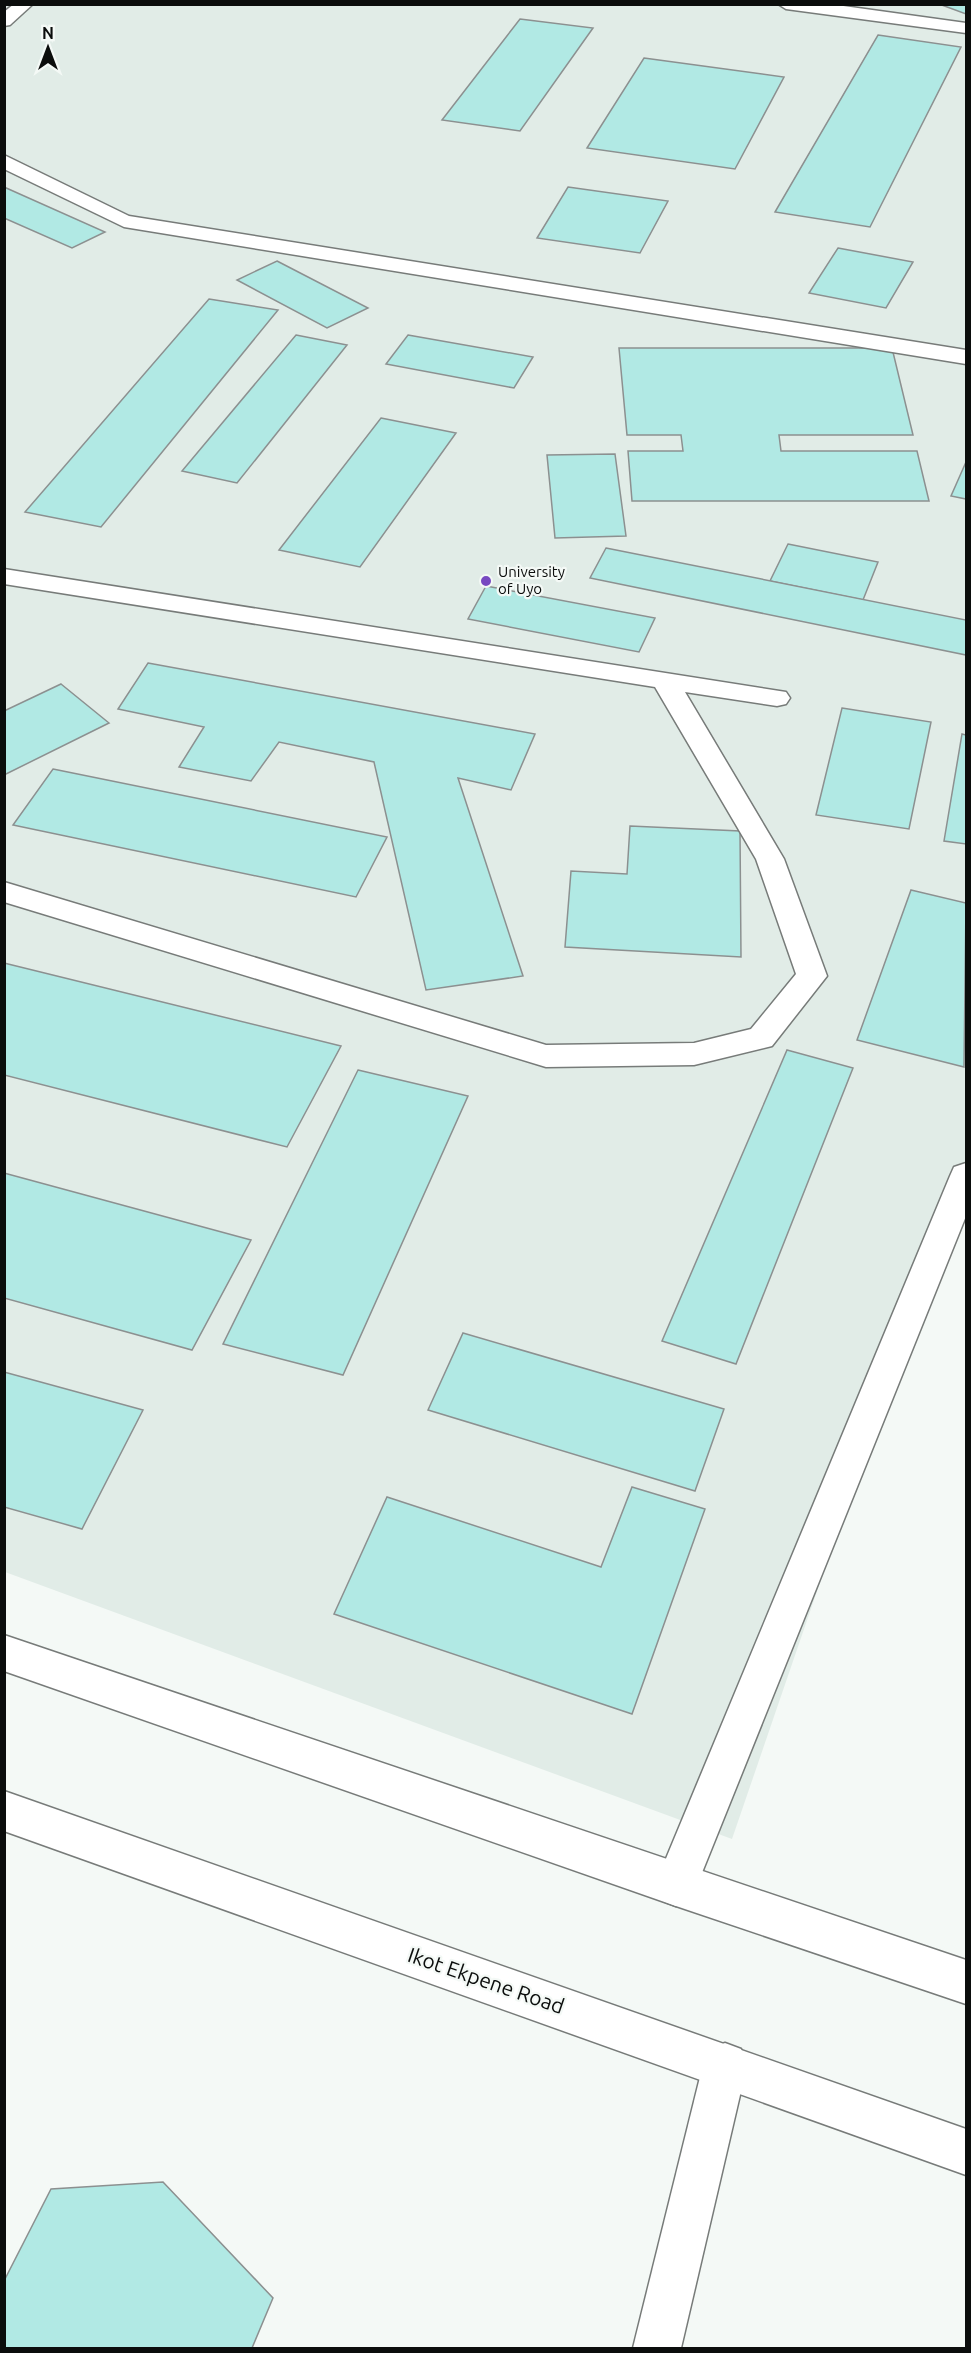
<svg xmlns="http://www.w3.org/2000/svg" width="971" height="2353" viewBox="0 0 971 2353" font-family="Ubuntu,sans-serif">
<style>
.built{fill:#e1ece7}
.building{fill:#b1e9e4;stroke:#8c9090;stroke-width:1.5}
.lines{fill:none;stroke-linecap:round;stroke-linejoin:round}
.lane-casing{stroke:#777b79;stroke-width:3}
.street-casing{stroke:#777b79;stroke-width:3}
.highway-casing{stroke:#777b79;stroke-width:3}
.lane{fill:#fff;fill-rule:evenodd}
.street{fill:#fff;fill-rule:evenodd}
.highway{fill:#fff;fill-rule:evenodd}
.poi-dot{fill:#7749c1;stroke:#f4f9f6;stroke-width:2}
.labels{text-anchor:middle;stroke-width:4.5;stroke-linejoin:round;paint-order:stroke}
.far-poi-label{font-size:15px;fill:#0b0d0c;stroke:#f4f9f6;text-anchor:start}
.near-street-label{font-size:21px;fill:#0b0d0c;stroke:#f4f9f6}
</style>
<rect width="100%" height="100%" fill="#f4f9f6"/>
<polygon class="built" points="4,5 966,5 966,1157 732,1839 5,1572"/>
<g class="building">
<polygon points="939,4 966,4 966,14"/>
<polygon points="520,19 593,28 520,131 442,120"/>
<polygon points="878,35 961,47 870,227 775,212"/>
<polygon points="644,58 784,77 735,169 587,148"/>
<polygon points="4,187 105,232 72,248 4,218"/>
<polygon points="568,187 668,201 640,253 537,238"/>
<polygon points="838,248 913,262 886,308 809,293"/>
<polygon points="277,261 368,308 327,328 237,280"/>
<polygon points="209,299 278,310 101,527 25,512"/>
<polygon points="296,335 347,345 237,483 182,471"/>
<polygon points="408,335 533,357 514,388 386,364"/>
<polygon points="619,348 892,348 913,435 779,435 781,451 917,451 929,501 632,501 628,451 683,451 681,435 627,435"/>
<polygon points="381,418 456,433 360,567 279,550"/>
<polygon points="615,454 626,536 555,538 547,455"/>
<polygon points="966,462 966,499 951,496"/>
<polygon points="788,544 878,562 863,600 770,581"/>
<polygon points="606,548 966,620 966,655 590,578"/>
<polygon points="486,586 655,618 639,652 468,619"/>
<polygon points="148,663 535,734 511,790 458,778 523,976 426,990 374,762 279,742 251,781 179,767 204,727 118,709"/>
<polygon points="61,684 109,723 4,775 4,711"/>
<polygon points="842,708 931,722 909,829 816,815"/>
<polygon points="962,734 966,735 966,844 944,841"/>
<polygon points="53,769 387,837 356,897 13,825"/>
<polygon points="630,826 740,831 741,957 565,947 571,871 627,874"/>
<polygon points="911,890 966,903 964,1067 857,1040"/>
<polygon points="4,963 341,1046 287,1147 4,1075"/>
<polygon points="787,1050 853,1068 736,1364 662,1341"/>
<polygon points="358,1070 468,1096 343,1375 223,1344"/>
<polygon points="4,1173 251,1240 192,1350 4,1298"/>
<polygon points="463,1333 724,1409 695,1491 428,1410"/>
<polygon points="4,1372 143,1410 82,1529 4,1507"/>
<polygon points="632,1487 705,1509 632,1714 334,1614 387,1497 601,1567"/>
<polygon points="163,2182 273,2298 252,2348 4,2348 4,2281 51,2189"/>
</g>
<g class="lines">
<g class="lane-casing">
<g id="lane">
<polygon points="14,4 33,4 10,25 4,26 4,12"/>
<polygon points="778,4 829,4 966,23 966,33 786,9"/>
<polygon points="4,155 129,216 966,350 966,364 124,227 4,169"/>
<polygon points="4,569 786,692 790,698 786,704 777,706 685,692 784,859 827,976 772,1046 694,1065 546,1067 4,902 4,882 546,1045 694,1043 751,1029 796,974 756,859 655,687 4,584"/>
</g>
</g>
<g class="street-casing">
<g id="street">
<polygon points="966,1163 966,1216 697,1885 691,1900 676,1906 661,1900 655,1885 950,1176 954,1167"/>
<polygon points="725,2043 741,2049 747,2065 681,2348 633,2348 703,2065 709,2049"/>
</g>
</g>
<g class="highway-casing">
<g id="highway">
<polygon points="4,1635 966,1960 966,2004 676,1906 4,1671"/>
<polygon points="4,1791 966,2129 966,2175 4,1831"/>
</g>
</g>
<use href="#lane" class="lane"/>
<use href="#street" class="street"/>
<use href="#highway" class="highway"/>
</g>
<circle class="poi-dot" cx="486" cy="581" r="6"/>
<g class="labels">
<g class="far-poi-label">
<text x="498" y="577">University<tspan x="498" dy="17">of Uyo</tspan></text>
</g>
<g class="near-street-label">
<text transform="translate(486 1981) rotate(19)" y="7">Ikot Ekpene Road</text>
</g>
</g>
<rect width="971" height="2353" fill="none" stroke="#0b0d0c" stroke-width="12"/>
<g transform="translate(48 48)" stroke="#f4f9f6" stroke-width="4.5" paint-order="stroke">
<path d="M0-4.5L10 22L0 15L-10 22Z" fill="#0b0d0c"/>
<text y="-9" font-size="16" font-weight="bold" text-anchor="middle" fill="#0b0d0c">N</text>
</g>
</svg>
